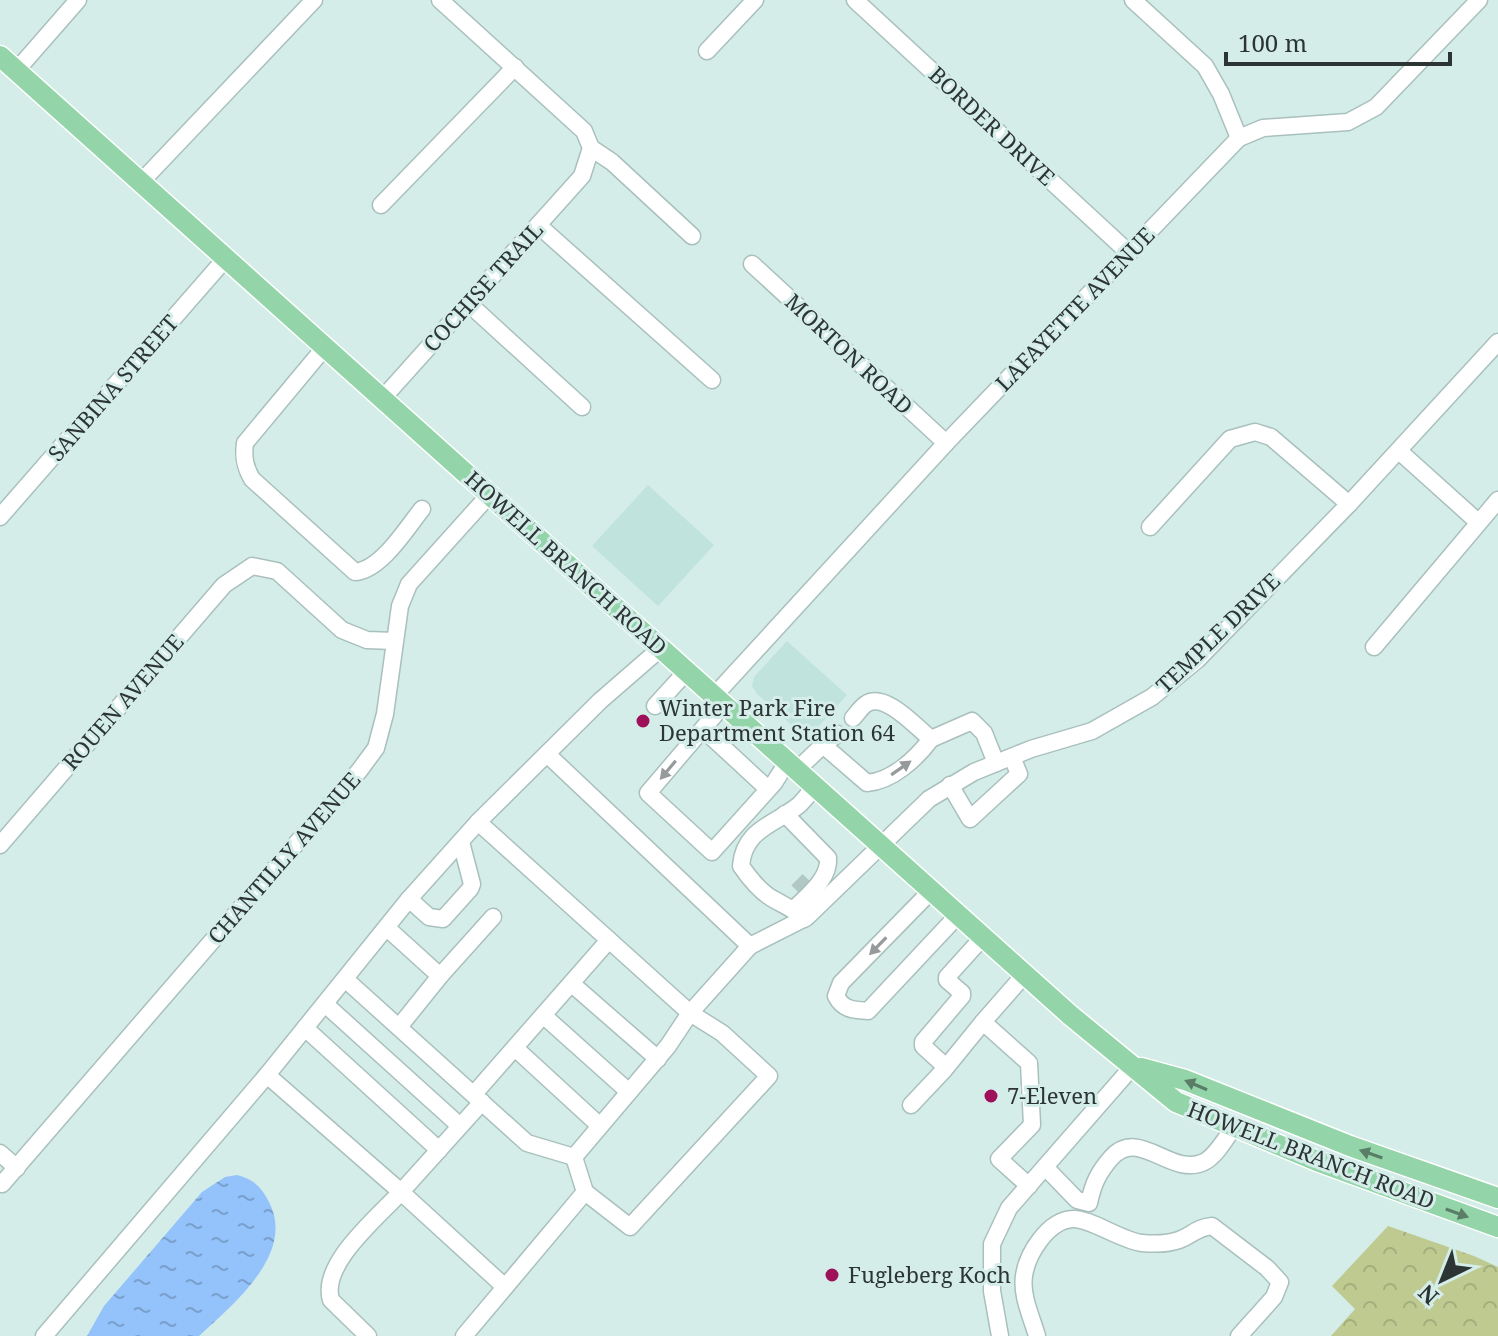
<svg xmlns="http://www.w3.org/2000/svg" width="1498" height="1336" viewBox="0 0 1498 1336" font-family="'Noto Serif',serif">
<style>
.built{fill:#c1e3de}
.forest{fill:url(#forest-crowns)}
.water{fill:url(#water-ripples)}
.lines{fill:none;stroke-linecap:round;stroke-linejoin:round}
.minor-tunnel{stroke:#b2c8c5;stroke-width:16;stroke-dasharray:16 8;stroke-linecap:butt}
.minor-casing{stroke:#a9c0bd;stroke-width:19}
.major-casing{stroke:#fff;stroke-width:23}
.minor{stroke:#fff;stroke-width:16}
.major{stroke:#93d4a8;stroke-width:20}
.oneway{fill:#969a9a}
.oneway2{fill:#5a7d68}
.poi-dot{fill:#9f105b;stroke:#d4ede9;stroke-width:3}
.labels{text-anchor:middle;stroke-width:6;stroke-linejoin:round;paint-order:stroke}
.street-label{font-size:22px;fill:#2c3534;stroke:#d4ede9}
.poi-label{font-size:22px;fill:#2c3534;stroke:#d4ede9;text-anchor:start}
</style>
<defs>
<pattern id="forest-crowns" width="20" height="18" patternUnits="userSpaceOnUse" patternTransform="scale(2)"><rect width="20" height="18" fill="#bfca90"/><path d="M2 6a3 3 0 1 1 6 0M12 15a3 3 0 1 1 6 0" fill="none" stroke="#a4ae7d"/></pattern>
<pattern id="water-ripples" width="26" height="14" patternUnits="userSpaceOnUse" patternTransform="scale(2)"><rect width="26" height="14" fill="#94c3fb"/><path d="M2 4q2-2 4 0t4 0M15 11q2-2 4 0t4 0" fill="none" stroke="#799fcc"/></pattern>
</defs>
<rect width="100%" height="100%" fill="#d4ede9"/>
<g class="built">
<polygon points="648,485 714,545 658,606 592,546"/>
<polygon points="787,641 847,695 807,739 757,694 752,686 754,677"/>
</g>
<polygon class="forest" points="1388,1226 1474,1256 1498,1267 1498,1336 1331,1336 1355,1309 1332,1286"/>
<path class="water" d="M237,1175C254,1179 262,1188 269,1202C296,1254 233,1304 199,1336H87L104,1306L202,1192L225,1177Z"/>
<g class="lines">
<polyline class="minor-tunnel" points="797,891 809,879"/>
<g class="minor-casing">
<g id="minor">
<polyline points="855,0 1129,253"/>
<polyline points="1133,0 1205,66 1221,94 1239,138"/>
<polyline points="707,51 755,0"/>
<polyline points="16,71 78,0"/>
<polyline points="591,148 612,162 692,236"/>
<polyline points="141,182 314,0"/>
<polyline points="381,205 515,67"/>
<polyline points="538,225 712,380"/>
<polyline points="752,264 946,443"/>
<polyline points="468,303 582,407"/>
<path d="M325,347L245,443C243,457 245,467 252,479L355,572C381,570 406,529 422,509"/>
<polyline points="383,398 582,176 591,148 584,131 440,0"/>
<polyline points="1399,451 1478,522"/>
<polyline points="0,517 226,258"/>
<polyline points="1150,527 1230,439 1255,432 1271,437 1349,504"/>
<polyline points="1374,647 1498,500"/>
<polyline points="714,696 946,443 1239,138 1263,128 1348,122 1376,107 1479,0"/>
<polyline points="724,704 648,793 712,852 774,783 788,761"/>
<polyline points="655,706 686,672"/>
<path d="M853,718C857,714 861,707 866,704C885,691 917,728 931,739L972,721L984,733L996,763"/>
<polyline points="703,729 768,789"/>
<path d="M823,745L867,783C892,781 916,759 931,739"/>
<polyline points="797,770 825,743 838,734"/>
<polyline points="950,785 970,819 1019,774 1012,757"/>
<path d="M785,814L828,858C830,878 808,895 794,909"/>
<polyline points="0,845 224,585 252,566 277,571 342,630 367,640 394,641"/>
<path d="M932,890L841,983L836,996C843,1010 854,1010 868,1011L959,914"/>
<polyline points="409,899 429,917 443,919 470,889 472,884 461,842"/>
<path d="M804,919C794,909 787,907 775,900C761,893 750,879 741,866C744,829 774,825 799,805C805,799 810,792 816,786"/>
<polyline points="387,928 440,976 399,1027"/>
<polyline points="750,946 807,917 929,799 974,772 1031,749 1092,731 1152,697 1197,660 1349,504 1498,342"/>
<polyline points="1025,974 983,1022 1029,1063 1032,1125 999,1159 1029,1186"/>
<polyline points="440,976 493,917"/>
<polyline points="345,979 527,1143 574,1157"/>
<polyline points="572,984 658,1059"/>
<polyline points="325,1004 460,1126"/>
<polyline points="544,1016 629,1092"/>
<polyline points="305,1028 439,1150"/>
<polyline points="515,1048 600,1126"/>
<polyline points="946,1067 923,1046 923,1042 962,996 962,993 947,980 947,977 984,936"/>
<polyline points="267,1075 401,1192 482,1102"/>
<polyline points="474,1094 609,940 478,822"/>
<polyline points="911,1105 944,1070 983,1022"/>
<polyline points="0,1153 17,1168"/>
<path d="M1045,1167L1077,1200L1089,1203C1093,1184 1098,1173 1111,1158C1139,1126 1171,1178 1204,1162C1216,1156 1226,1138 1233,1128"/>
<polyline points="2,1184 359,771 376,748 385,714 400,606 409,584 490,494"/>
<polyline points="585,1192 630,1227 769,1076 722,1033 690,1013 609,940"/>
<polyline points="44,1336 267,1075 409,899 478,822 600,701 661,648"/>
<path d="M368,1336L331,1300C320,1264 378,1217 401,1192L505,1287"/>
<polyline points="464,1336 585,1192 574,1157 668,1046 690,1013 750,946 548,755"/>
<polyline points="1000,1336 992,1291 992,1244 1009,1208 1133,1066"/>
<path d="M1037,1336C1032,1318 1021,1296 1024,1276C1027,1254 1048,1220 1073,1219C1090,1218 1122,1241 1142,1243C1153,1244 1168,1244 1179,1240C1193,1235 1195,1228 1212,1226L1267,1268L1280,1282L1274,1297L1239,1336"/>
</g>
</g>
<g class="major-casing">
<g id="major">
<polyline points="0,56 1070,1015 1176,1102 1317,1161 1498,1227"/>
<polyline points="1141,1068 1185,1080 1350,1146 1498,1198"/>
</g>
</g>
<use href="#minor" class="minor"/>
<use href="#major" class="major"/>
</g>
<defs><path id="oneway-solid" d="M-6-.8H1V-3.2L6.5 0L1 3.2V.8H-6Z" transform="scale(2)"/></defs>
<g class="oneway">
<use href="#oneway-solid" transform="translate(901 768) rotate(-35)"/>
<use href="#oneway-solid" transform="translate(668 770) rotate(130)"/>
<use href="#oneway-solid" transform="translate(878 946) rotate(134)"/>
</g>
<g class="oneway2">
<use href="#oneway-solid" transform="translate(1196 1085) rotate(-157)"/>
<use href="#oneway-solid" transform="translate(1371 1154) rotate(-161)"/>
<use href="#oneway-solid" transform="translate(1457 1213) rotate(20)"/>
</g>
<g class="poi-dot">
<circle cx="643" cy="721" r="8"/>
<circle cx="991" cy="1096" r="8"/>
<circle cx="832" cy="1275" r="8"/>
</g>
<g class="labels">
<g class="street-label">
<text transform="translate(992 126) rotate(43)" y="8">BORDER DRIVE</text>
<text transform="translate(483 287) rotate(-48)" y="8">COCHISE TRAIL</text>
<text transform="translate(1075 309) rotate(-46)" y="8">LAFAYETTE AVENUE</text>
<text transform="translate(849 354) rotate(43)" y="8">MORTON ROAD</text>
<text transform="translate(113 388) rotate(-49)" y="8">SANBINA STREET</text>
<text transform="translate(566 563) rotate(42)" y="8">HOWELL BRANCH ROAD</text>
<text transform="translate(1218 633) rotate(-44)" y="8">TEMPLE DRIVE</text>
<text transform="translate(123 702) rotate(-49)" y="8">ROUEN AVENUE</text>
<text transform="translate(284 858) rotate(-49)" y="8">CHANTILLY AVENUE</text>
<text transform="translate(1311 1155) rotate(21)" y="8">HOWELL BRANCH ROAD</text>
</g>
<g class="poi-label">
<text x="659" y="716">Winter Park Fire<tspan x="659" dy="25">Department Station 64</tspan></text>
<text x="1007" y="1104">7-Eleven</text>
<text x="848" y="1283">Fugleberg Koch</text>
</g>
</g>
<g transform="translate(1442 1280) rotate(223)" stroke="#d4ede9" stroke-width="6" paint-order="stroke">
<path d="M0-6L14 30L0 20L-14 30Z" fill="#2c3534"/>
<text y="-12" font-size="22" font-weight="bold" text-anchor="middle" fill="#2c3534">N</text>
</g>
<path d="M1226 52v12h224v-12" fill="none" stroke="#2c3534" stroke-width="4"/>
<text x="1238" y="52" font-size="24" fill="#2c3534" stroke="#d4ede9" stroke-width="6" paint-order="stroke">100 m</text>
</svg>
